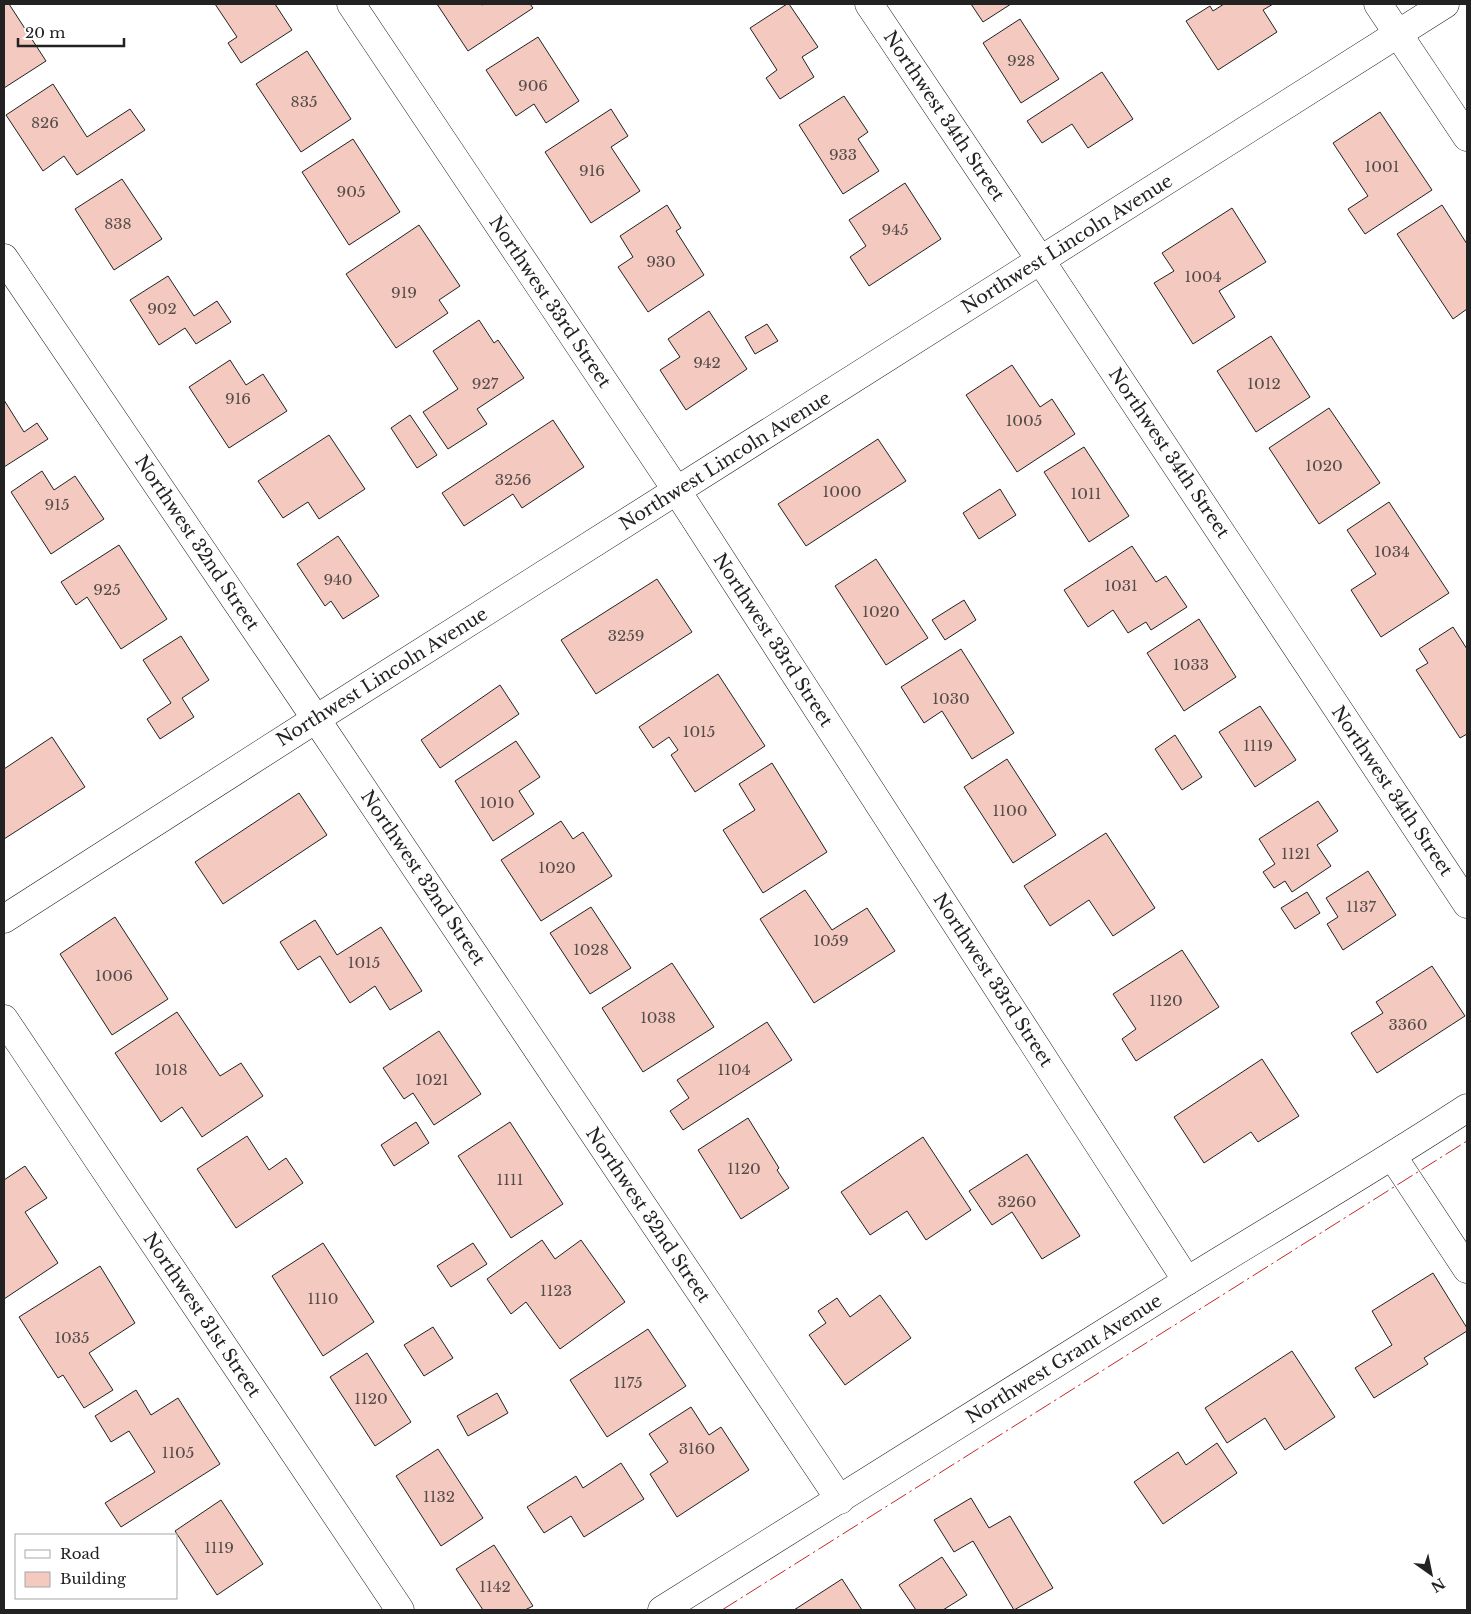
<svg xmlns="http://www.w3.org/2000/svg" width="1471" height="1614" viewBox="0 0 1471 1614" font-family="'Libre Baskerville',serif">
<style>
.building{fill:#f3c9c0;stroke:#222}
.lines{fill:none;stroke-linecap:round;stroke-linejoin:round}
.street-casing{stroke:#222;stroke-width:29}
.secondary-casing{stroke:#222;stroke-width:29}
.street{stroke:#fff;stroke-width:28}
.secondary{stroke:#fff;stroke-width:28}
.power{stroke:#c62828;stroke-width:1;stroke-dasharray:18 4 2.5 4;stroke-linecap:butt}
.labels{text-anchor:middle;stroke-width:4;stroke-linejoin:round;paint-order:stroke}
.number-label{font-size:15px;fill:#564c4a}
.street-label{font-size:18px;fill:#222;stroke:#fff}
</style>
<rect width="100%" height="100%" fill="#fff"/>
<g class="building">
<polygon points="4,4 9,4 46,61 4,88"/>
<polygon points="215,4 275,4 292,30 241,63 228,43 237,37"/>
<polygon points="437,4 481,4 482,5 484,4 530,4 533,8 468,51"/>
<polygon points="787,4 789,4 818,47 802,57 814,77 780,99 766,78 777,70 750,28"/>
<polygon points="971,4 1011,4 983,22"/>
<polygon points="1224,4 1273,4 1263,10 1277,32 1218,70 1186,21 1210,6 1213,11"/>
<polygon points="1020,19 1059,79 1021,103 983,43"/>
<polygon points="538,37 579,101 546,123 534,104 516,116 486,70"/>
<polygon points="307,51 351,119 301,152 256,84"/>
<polygon points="1102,72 1133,119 1088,148 1072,124 1042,143 1027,121"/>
<polygon points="53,84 87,137 130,109 145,130 77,175 64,156 43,171 6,115"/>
<polygon points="844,96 868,132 858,139 879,171 843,194 799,125"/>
<polygon points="611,109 628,136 611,147 640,191 591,223 545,152"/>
<polygon points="1380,112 1432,190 1365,234 1348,209 1368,196 1333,143"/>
<polygon points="353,139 400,212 349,245 302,172"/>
<polygon points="122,179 162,239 114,270 75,209"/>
<polygon points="905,183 941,239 869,286 850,257 866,246 849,220"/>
<polygon points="667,205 681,228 676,231 704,275 648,312 618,267 633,257 620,236"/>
<polygon points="1442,205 1467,244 1467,309 1453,319 1397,234"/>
<polygon points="1232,208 1266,262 1219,291 1235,317 1193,344 1154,283 1174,271 1162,253"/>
<polygon points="419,225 460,286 439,300 448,313 396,348 346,274"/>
<polygon points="168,276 194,316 217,301 231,322 196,344 185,328 159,345 130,300"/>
<polygon points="709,311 747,369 686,410 660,370 680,357 668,339"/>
<polygon points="479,320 494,343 498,340 524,378 477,409 487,424 448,449 423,412 458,389 433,351"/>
<polygon points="767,324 778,341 755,354 745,337"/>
<polygon points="1271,336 1310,397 1256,432 1217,371"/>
<polygon points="230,360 246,385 263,374 287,411 229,448 189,387"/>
<polygon points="1012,365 1040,407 1052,399 1075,434 1017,472 966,395"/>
<polygon points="4,400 24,432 37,423 48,439 4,467"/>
<polygon points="1329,408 1380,483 1319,524 1269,448"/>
<polygon points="410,415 437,455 417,468 391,428"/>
<polygon points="553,420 584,467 522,508 513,494 464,526 442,493"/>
<polygon points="329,435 365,489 319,519 308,502 283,518 258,481"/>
<polygon points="878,439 906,481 806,546 778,504"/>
<polygon points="1084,447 1129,516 1089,542 1044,472"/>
<polygon points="42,471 54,490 75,476 104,519 51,554 11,492"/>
<polygon points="1000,489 1016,515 979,539 963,513"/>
<polygon points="1389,502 1449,593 1381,637 1351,590 1376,574 1347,530"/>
<polygon points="338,536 379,596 343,619 331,601 325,606 297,564"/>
<polygon points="119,545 167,619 121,649 87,597 76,605 61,582"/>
<polygon points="1132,546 1156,582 1166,576 1187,607 1151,630 1146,622 1128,633 1113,610 1088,627 1064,590"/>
<polygon points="876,559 928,638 886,665 835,586"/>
<polygon points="657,579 692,632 596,694 561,640"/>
<polygon points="964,600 976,620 945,640 932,620"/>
<polygon points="1199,619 1236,677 1184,711 1147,653"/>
<polygon points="1453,627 1467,649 1467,734 1460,738 1416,670 1428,663 1419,649"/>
<polygon points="181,636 209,680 182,698 194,717 160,739 147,719 171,703 143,660"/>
<polygon points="961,649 1014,733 972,759 942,711 924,723 901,687"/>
<polygon points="718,674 765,746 695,792 671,755 678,750 669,737 653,748 639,727"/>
<polygon points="500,685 519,714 440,768 421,740"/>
<polygon points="1260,706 1296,760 1255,787 1219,732"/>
<polygon points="1175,735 1202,777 1182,790 1155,749"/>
<polygon points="52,737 85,787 4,839 4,769"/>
<polygon points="516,741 540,777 519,791 534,814 493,841 455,781"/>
<polygon points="1007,759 1056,835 1013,863 964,787"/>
<polygon points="772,763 827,852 763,893 723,830 755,810 739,784"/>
<polygon points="299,793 327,835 223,904 195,862"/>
<polygon points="1318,801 1338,831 1317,845 1331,866 1292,892 1285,881 1274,888 1263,872 1275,864 1259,839"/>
<polygon points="561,821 573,839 583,832 612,876 541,921 501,860"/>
<polygon points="1106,833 1155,908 1113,936 1089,900 1050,926 1024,886"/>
<polygon points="1368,871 1396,915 1343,950 1327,924 1338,917 1326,898"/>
<polygon points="805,890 832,930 867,908 895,951 814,1003 760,919"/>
<polygon points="1307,892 1320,913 1295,929 1281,908"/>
<polygon points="591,907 631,968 590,994 550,933"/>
<polygon points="115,917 168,999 112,1035 60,954"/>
<polygon points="315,920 337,955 381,927 422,991 390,1010 375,986 350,1003 320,956 298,970 280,942"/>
<polygon points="1182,950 1219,1007 1136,1061 1122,1039 1136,1029 1113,994"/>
<polygon points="672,963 714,1027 643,1072 602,1008"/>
<polygon points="1432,966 1465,1016 1377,1073 1351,1033 1383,1013 1376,1002"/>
<polygon points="177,1012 220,1076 241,1063 263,1096 202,1137 182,1107 161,1122 115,1053"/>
<polygon points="767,1022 792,1060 683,1130 670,1111 689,1098 677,1080"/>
<polygon points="439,1031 481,1094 434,1125 413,1093 404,1099 383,1068"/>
<polygon points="1262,1059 1299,1116 1258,1142 1251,1132 1204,1163 1174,1117"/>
<polygon points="748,1118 779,1168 777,1170 789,1188 741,1219 698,1150"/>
<polygon points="416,1122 429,1143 394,1166 381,1145"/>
<polygon points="510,1122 563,1204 511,1238 458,1156"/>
<polygon points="247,1136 269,1170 286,1158 303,1183 236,1228 197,1169"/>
<polygon points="923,1137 971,1210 926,1240 907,1211 870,1235 841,1192"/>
<polygon points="1027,1154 1080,1236 1042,1259 1012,1212 992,1225 969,1191"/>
<polygon points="25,1166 47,1198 25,1212 58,1263 4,1299 4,1180"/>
<polygon points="542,1240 555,1259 581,1240 625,1302 560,1349 526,1302 511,1314 487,1279"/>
<polygon points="323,1243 374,1322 323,1356 272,1276"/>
<polygon points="473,1243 487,1264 451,1287 437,1266"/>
<polygon points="100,1266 135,1323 89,1353 113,1390 84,1408 63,1375 58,1378 19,1317"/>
<polygon points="1433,1273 1467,1328 1467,1331 1424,1358 1428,1364 1374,1398 1355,1368 1392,1345 1372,1311"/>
<polygon points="880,1295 911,1338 845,1385 809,1335 826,1323 818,1311 837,1298 850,1317"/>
<polygon points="433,1327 453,1358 424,1376 404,1345"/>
<polygon points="648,1329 686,1386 607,1437 570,1380"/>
<polygon points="1292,1351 1335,1417 1285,1450 1265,1418 1227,1443 1205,1408"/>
<polygon points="367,1353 411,1422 375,1446 330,1377"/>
<polygon points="136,1390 151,1415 178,1398 220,1464 121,1527 105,1503 155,1472 129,1431 111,1442 95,1416"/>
<polygon points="497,1393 508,1413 468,1436 457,1416"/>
<polygon points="691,1407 709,1435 721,1427 749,1470 677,1517 650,1474 668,1462 649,1434"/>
<polygon points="1217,1443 1237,1473 1163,1524 1134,1482 1178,1452 1186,1465"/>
<polygon points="438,1449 483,1518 441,1546 396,1476"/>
<polygon points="621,1463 644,1499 584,1537 571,1516 544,1533 527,1507 576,1476 583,1488"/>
<polygon points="971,1498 989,1528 1010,1516 1053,1588 1014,1610 973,1541 954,1552 934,1520"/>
<polygon points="221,1500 263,1564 217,1595 175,1531"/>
<polygon points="494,1545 533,1606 525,1610 483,1610 456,1569"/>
<polygon points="942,1557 967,1595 943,1610 916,1610 899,1585"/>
<polygon points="842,1579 862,1610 794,1610"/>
</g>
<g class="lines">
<g class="street-casing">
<g id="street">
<polyline points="351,4 677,491 1187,1281"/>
<polyline points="869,4 1041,261 1467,904"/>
<polyline points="1378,4 1467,137"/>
<polyline points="4,258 316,719 840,1500"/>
<polyline points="4,919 316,719 1445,4"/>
<polyline points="4,1019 400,1610"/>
<polyline points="1393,1157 1467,1269"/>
</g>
</g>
<g class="secondary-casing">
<path id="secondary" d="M662,1610C838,1501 1012,1390 1187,1281C1281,1223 1375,1168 1467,1108"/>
</g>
<use href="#street" class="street"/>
<use href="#secondary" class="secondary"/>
<polyline class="power" points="722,1610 1467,1141"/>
</g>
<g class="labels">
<g class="number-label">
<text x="1021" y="66">928</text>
<text x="533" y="91">906</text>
<text x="304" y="107">835</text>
<text x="45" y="128">826</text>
<text x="843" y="160">933</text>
<text x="1382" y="172">1001</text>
<text x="592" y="176">916</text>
<text x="351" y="197">905</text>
<text x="118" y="229">838</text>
<text x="895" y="235">945</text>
<text x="661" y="267">930</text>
<text x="1203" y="282">1004</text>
<text x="404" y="298">919</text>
<text x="162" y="314">902</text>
<text x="707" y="368">942</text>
<text x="485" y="389">927</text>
<text x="1264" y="389">1012</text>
<text x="238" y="404">916</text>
<text x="1024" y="426">1005</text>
<text x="1324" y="471">1020</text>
<text x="513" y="485">3256</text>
<text x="842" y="497">1000</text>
<text x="1086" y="499">1011</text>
<text x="57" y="510">915</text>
<text x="1392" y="557">1034</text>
<text x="338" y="585">940</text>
<text x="1121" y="591">1031</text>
<text x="107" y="595">925</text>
<text x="881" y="617">1020</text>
<text x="626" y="641">3259</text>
<text x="1191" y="670">1033</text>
<text x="951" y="704">1030</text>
<text x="699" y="737">1015</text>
<text x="1258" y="751">1119</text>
<text x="497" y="808">1010</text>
<text x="1010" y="816">1100</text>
<text x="1296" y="859">1121</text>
<text x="557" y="873">1020</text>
<text x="1361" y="912">1137</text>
<text x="831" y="946">1059</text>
<text x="591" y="955">1028</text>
<text x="364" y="968">1015</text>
<text x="114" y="981">1006</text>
<text x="1166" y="1006">1120</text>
<text x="658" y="1023">1038</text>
<text x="1408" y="1030">3360</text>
<text x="171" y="1075">1018</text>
<text x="734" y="1075">1104</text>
<text x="432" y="1085">1021</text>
<text x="744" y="1174">1120</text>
<text x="510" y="1185">1111</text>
<text x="1017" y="1207">3260</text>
<text x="556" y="1296">1123</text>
<text x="323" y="1304">1110</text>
<text x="72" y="1343">1035</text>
<text x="628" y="1388">1175</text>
<text x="371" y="1404">1120</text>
<text x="697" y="1454">3160</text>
<text x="178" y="1458">1105</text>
<text x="439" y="1502">1132</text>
<text x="219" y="1553">1119</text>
<text x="495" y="1592">1142</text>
</g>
<g class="street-label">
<text transform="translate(944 116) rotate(56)" y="6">Northwest 34th Street</text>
<text transform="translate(1067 244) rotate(-32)" y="6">Northwest Lincoln Avenue</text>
<text transform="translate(550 302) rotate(56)" y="6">Northwest 33rd Street</text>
<text transform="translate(1169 453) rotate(56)" y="6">Northwest 34th Street</text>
<text transform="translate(725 461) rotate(-32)" y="6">Northwest Lincoln Avenue</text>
<text transform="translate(197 543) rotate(56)" y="6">Northwest 32nd Street</text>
<text transform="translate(773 640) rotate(57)" y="6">Northwest 33rd Street</text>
<text transform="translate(382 677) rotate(-32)" y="6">Northwest Lincoln Avenue</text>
<text transform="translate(1392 791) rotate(56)" y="6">Northwest 34th Street</text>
<text transform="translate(423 878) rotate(56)" y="6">Northwest 32nd Street</text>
<text transform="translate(993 980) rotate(57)" y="6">Northwest 33rd Street</text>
<text transform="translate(648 1215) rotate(56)" y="6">Northwest 32nd Street</text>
<text transform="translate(202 1315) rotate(56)" y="6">Northwest 31st Street</text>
<text transform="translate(1064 1359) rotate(-32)" y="6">Northwest Grant Avenue</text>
</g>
</g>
<rect width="1471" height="1614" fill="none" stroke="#222222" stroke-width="10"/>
<rect x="15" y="1534" width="162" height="65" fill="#ffffff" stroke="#a7a7a7"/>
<rect x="25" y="1550" width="25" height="8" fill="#ffffff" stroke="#a7a7a7"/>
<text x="60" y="1559" font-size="15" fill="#222222">Road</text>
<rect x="25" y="1572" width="25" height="15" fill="#f3c9c0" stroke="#a7a7a7"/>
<text x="60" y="1584" font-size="15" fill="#222222">Building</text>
<g transform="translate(1431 1574) rotate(147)" stroke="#ffffff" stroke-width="4" paint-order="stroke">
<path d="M0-4L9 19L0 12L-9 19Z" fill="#222222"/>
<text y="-8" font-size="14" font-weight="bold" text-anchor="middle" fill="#222222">N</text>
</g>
<path d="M18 38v8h106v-8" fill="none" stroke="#222222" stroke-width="2.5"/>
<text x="25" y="38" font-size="15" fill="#222222" stroke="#ffffff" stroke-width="4" paint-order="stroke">20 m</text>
</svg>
